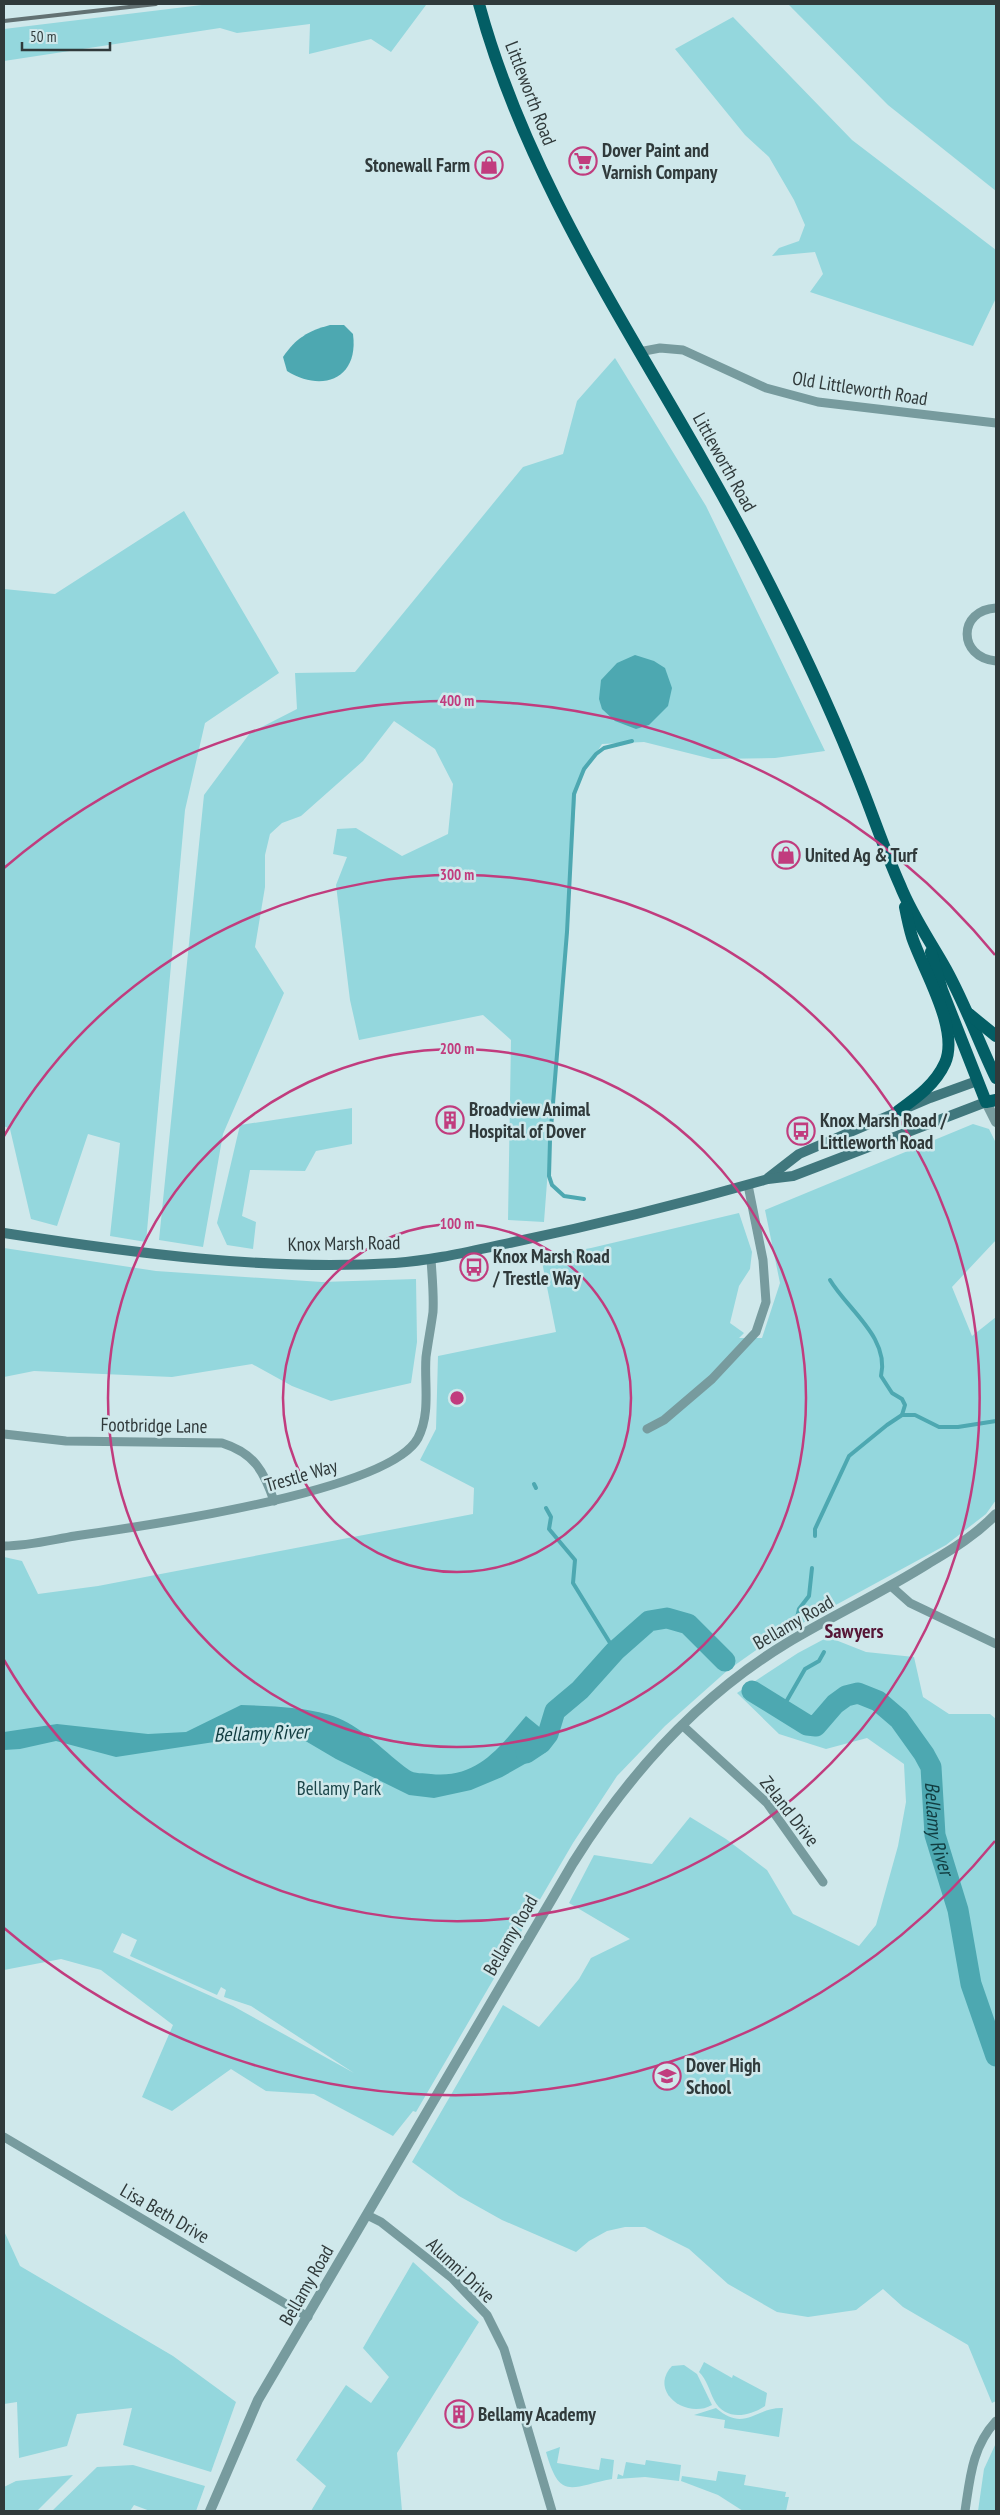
<svg xmlns="http://www.w3.org/2000/svg" width="1000" height="2515" viewBox="0 0 1000 2515" font-family="'PT Sans Narrow',sans-serif">
<style>
.green{fill:#94d7dd;fill-rule:evenodd}
.water{fill:#4da8b1}
.lines{fill:none;stroke-linecap:round;stroke-linejoin:round}
.stream{stroke:#4da8b1;stroke-width:4}
.river{stroke:#4da8b1;stroke-width:21}
.minor{stroke:#779b9e;stroke-width:9}
.tertiary{stroke:#779b9e;stroke-width:10}
.secondary{stroke:#40777d;stroke-width:10}
.primary{stroke:#035e65;stroke-width:12}
.rail{stroke:#627173;stroke-width:4}
.ring{fill:none;stroke:#c13c7e;stroke-width:2.5}
.labels{text-anchor:middle;stroke-width:5;stroke-linejoin:round;paint-order:stroke}
.street-label{font-size:19px;fill:#303a3b;stroke:#cfe8eb}
.poi-label{font-size:19px;font-weight:bold;fill:#303a3b;stroke:#cfe8eb;text-anchor:start}
.park-label{font-size:19px;fill:#1c464a;stroke:#cfe8eb}
.neighbourhood-label{font-size:20px;font-weight:bold;fill:#561636;stroke:#cfe8eb}
.water-label{font-size:20px;font-style:italic;fill:#113c40;stroke:#cfe8eb}
.centre{fill:#c13c7e;stroke:#cfe8eb;stroke-width:2.5}
.ring-label{font-size:15px;text-anchor:middle;font-weight:bold;fill:#c13c7e;stroke:#cfe8eb;stroke-width:5;stroke-linejoin:round;paint-order:stroke}
</style>
<rect width="100%" height="100%" fill="#cfe8eb"/>
<g class="green">
<polygon points="210,4 425,4 426,5 391,52 371,39 309,54 310,24 237,33 220,28 4,61 4,29"/>
<polygon points="788,4 996,4 996,191 888,105"/>
<polygon points="733,17 852,140 996,250 996,298 973,346 810,292 823,274 815,252 772,256 779,248 799,241 805,225 794,200 769,157 745,135 675,49"/>
<polygon points="615,358 706,506 825,751 775,758 712,759 644,742 602,744 577,784 544,1222 508,1220 511,1040 483,1015 359,1040 350,1000 336,885 347,857 333,854 337,829 356,828 402,856 448,834 453,784 435,749 394,721 363,761 301,816 282,823 270,834 265,855 265,887 255,947 284,993 223,1134 203,1247 159,1240 204,795 250,733 297,709 295,673 355,672 523,467 563,454 577,401"/>
<polygon points="184,511 279,673 205,723 185,810 146,1242 110,1236 120,1143 88,1134 57,1226 31,1219 10,1129 4,1126 4,589 55,594"/>
<polygon points="352,1108 352,1144 316,1151 305,1171 250,1170 242,1216 256,1222 253,1249 227,1245 217,1223 240,1125"/>
<path d="M973,1124L989,1129L996,1143V1240L952,1287L972,1336L996,1317V1500L986,1514L946,1545L766,1643L728,1670L665,1726L617,1776L573,1843L416,2112L413,2111L393,2136L314,2094L266,2091L231,2069L172,2111L142,2097L173,2025L101,1970L61,1959L4,1970V1557L22,1561L38,1594L98,1586L473,1514L474,1488L420,1460L436,1429L438,1356L556,1332L541,1257L591,1248L739,1213L752,1252L750,1269L739,1286L730,1323L744,1333L739,1338H762L780,1283L765,1210ZM122,1933L137,1940L130,1956L217,1995L221,1987L226,1990L224,1997L251,2006L354,2073L233,2006L113,1952Z"/>
<polygon points="4,1248 156,1271 322,1282 416,1279 417,1342 411,1383 331,1401 292,1386 252,1364 172,1377 34,1371 4,1377"/>
<polygon points="828,1637 866,1652 914,1657 923,1697 949,1714 990,1714 996,1719 996,2401 992,2403 968,2345 903,2307 883,2289 856,2310 808,2317 777,2312 728,2284 689,2249 645,2227 625,2227 607,2231 589,2241 576,2252 502,2220 459,2196 412,2162 503,2005 539,2027 579,1979 591,1958 630,1939 569,1903 594,1855 652,1864 690,1817 726,1839 767,1870 793,1914 859,1946 876,1925 898,1846 906,1802 904,1764 867,1738 826,1749 779,1734 737,1693 798,1653"/>
<polygon points="4,2231 20,2266 173,2356 236,2402 211,2472 123,2445 132,2408 77,2414 67,2446 19,2458 17,2402 4,2404"/>
<polygon points="413,2262 479,2322 397,2453 402,2511 311,2511 326,2486 296,2460 346,2385 371,2403 389,2377 363,2348"/>
<path d="M704,2362L732,2378L733,2375L767,2393L765,2406C748,2417 725,2421 714,2400C709,2390 707,2380 699,2372Z"/>
<path d="M684,2365L697,2374L712,2405C686,2420 648,2391 672,2366Z"/>
<path d="M716,2408C745,2433 755,2407 783,2408L779,2437L724,2428L725,2420L694,2415Z"/>
<polygon points="996,2443 996,2511 978,2511 984,2469"/>
<path d="M560,2447L557,2463L599,2470L601,2458L614,2460L612,2479C570,2487 560,2501 546,2452Z"/>
<polygon points="646,2460 681,2465 679,2481 645,2477 617,2479 618,2474 623,2476 626,2462 645,2465"/>
<polygon points="133,2465 205,2486 196,2511 150,2511 134,2505 130,2511 52,2511 97,2467"/>
<polygon points="718,2471 746,2475 744,2485 786,2492 785,2497 789,2497 786,2511 743,2511 718,2495 681,2481 682,2476 716,2481"/>
<polygon points="73,2475 37,2511 4,2511 4,2487 16,2481"/>
</g>
<g class="water">
<path d="M330,325H344L353,334C359,379 322,393 287,371L283,357C296,338 308,331 330,325Z"/>
<polygon points="635,655 654,661 665,668 672,688 668,706 649,725 636,729 615,721 602,709 599,699 601,680 617,663"/>
<path d="M241,1705C269,1706 312,1707 338,1718C365,1729 385,1753 409,1770C414,1774 424,1773 431,1774C477,1779 499,1748 526,1716L548,1734L546,1752L502,1777L471,1790L434,1798L409,1795L336,1759L297,1736L287,1734L247,1737L116,1757L56,1741L20,1749L4,1750V1732L57,1724L148,1734L186,1732Z"/>
</g>
<g class="lines">
<g class="stream">
<polyline points="584,1199 564,1196 552,1185 549,1176 550,1140 567,932 574,794 584,769 596,754 604,748 632,741"/>
<path d="M830,1280C848,1310 890,1338 881,1376L892,1393L902,1399L905,1405L902,1415"/>
<polyline points="534,1484 536,1488"/>
<polyline points="546,1508 551,1517 549,1529 575,1560 573,1583 615,1651"/>
<polyline points="815,1536 815,1529 849,1456 887,1425 902,1415 915,1415 939,1427 958,1427 996,1421"/>
<polyline points="797,1618 799,1609 809,1596 812,1568"/>
<polyline points="782,1709 805,1669 819,1661 824,1652"/>
</g>
<g class="river">
<path id="s1" d="M752,1691L807,1725L816,1726L835,1704L846,1696L858,1693L878,1701L899,1719L924,1754L931,1767L935,1835L958,1910L971,1984L996,2056"/>
<polyline points="526,1753 541,1743 548,1734 555,1711 580,1690 615,1651 649,1621 667,1618 688,1624 725,1661"/>
</g>
<g class="minor">
<polyline points="639,352 660,348 683,350 766,388 818,402 996,423"/>
<path d="M996,608C958,610 957,657 996,661"/>
<polyline points="647,1429 664,1420 712,1379 756,1332 766,1302 763,1260 748,1185"/>
<path d="M4,1434L66,1441L222,1443C254,1453 264,1471 274,1501"/>
<path d="M4,1546C28,1546 51,1540 75,1536C138,1527 389,1492 418,1438C431,1413 424,1383 426,1357C428,1342 431,1327 433,1312C434,1294 432,1276 431,1259"/>
<polyline points="892,1587 910,1603 996,1644"/>
<polyline points="682,1725 767,1803 823,1882"/>
<polyline points="4,2137 308,2317"/>
<polyline points="367,2215 381,2222 452,2278 487,2315 504,2349 552,2511"/>
<path d="M965,2511C970,2478 972,2447 996,2421"/>
</g>
<g class="tertiary">
<polyline points="986,1102 996,1122"/>
<path d="M210,2511L258,2400L573,1863C628,1775 698,1697 787,1643C834,1615 883,1592 929,1563C953,1549 977,1534 996,1514"/>
</g>
<g class="secondary">
<polyline points="768,1178 799,1154 930,1098 977,1081"/>
<path d="M4,1233C133,1253 265,1271 395,1263C436,1260 475,1250 514,1242C600,1224 684,1203 768,1179L793,1176L986,1102"/>
</g>
<g class="primary">
<path d="M479,4C533,203 658,369 752,550C789,621 824,693 854,768C870,806 883,847 900,885C911,913 928,938 943,964C964,1000 978,1041 996,1078"/>
<polyline points="931,952 942,990 986,1102 996,1100"/>
<polyline points="969,1014 996,1036"/>
<path d="M898,1111C916,1098 935,1085 945,1063C960,1029 923,970 912,937C909,927 907,917 905,907"/>
</g>
<polyline class="rail" points="4,21 156,4"/>
</g>
<g class="ring">
<circle cx="457" cy="1398" r="174"/>
<circle cx="457" cy="1398" r="349"/>
<path d="M4 1136A523 523 0 1 1 4 1660"/>
<path d="M995 1841A697 697 0 0 1 4 1928M4 868A697 697 0 0 1 995 955"/>
</g>
<defs>
<g id="supermarket-ring" transform="scale(1.4375)"><circle r="9.5" fill="#cfe8eb" stroke="#c13c7e" stroke-width="1.5"/><path d="M-6-5.5h2.5l.6 2H6L4.5 2H-2.5L-4.4-4H-6ZM-1.5 3.2a1.3 1.3 0 1 0 .1 0ZM3 3.2a1.3 1.3 0 1 0 .1 0Z" fill="#c13c7e"/></g>
<g id="shop-ring" transform="scale(1.4375)"><circle r="9.5" fill="#cfe8eb" stroke="#c13c7e" stroke-width="1.5"/><path d="M-5-2.5h2.3a2.7 3.5 0 0 1 5.4 0H5L5.5 6h-11ZM-1.5-2.5h3a1.5 2.3 0 0 0-3 0Z" fill="#c13c7e"/></g>
<g id="building-ring" transform="scale(1.4375)"><circle r="9.5" fill="#cfe8eb" stroke="#c13c7e" stroke-width="1.5"/><path d="M-4-6H4V6H1V3H-1V6H-4ZM-2.5-4.3h1.7v1.8h-1.7ZM.8-4.3h1.7v1.8H.8ZM-2.5-1h1.7V.8h-1.7ZM.8-1h1.7V.8H.8Z" fill="#c13c7e"/></g>
<g id="bus-ring" transform="scale(1.4375)"><circle r="9.5" fill="#cfe8eb" stroke="#c13c7e" stroke-width="1.5"/><path d="M-5-6H5V4H4V6H2V4H-2V6H-4V4H-5ZM-3.5-4V0h7V-4ZM-3.5 1.2v1.5H-2V1.2ZM2 1.2v1.5H3.5V1.2Z" fill="#c13c7e"/></g>
<g id="school-ring" transform="scale(1.4375)"><circle r="9.5" fill="#cfe8eb" stroke="#c13c7e" stroke-width="1.5"/><path d="M0-5L7-2L0 1L-7-2ZM-4 1L0 2.5L4 1V4Q0 6-4 4Z" fill="#c13c7e"/></g>
</defs>
<g fill-rule="evenodd">
<use href="#supermarket-ring" x="583" y="161"/>
<use href="#shop-ring" x="489" y="165"/>
<use href="#shop-ring" x="786" y="855"/>
<use href="#building-ring" x="450" y="1120"/>
<use href="#bus-ring" x="801" y="1131"/>
<use href="#bus-ring" x="474" y="1267"/>
<use href="#school-ring" x="667" y="2076"/>
<use href="#building-ring" x="459" y="2414"/>
</g>
<g class="labels">
<g class="street-label">
<text transform="translate(531 93) rotate(69)" y="7">Littleworth Road</text>
<text transform="translate(860 388) rotate(9)" y="7">Old Littleworth Road</text>
<text transform="translate(725 462) rotate(61)" y="7">Littleworth Road</text>
<text transform="translate(344 1243) rotate(-1)" y="7">Knox Marsh Road</text>
<text transform="translate(154 1425) rotate(1)" y="7">Footbridge Lane</text>
<text transform="translate(301 1475) rotate(-16)" y="7">Trestle Way</text>
<text transform="translate(793 1622) rotate(-30)" y="7">Bellamy Road</text>
<text transform="translate(790 1811) rotate(52)" y="7">Zeland Drive</text>
<text transform="translate(510 1935) rotate(-60)" y="7">Bellamy Road</text>
<text transform="translate(165 2213) rotate(30)" y="7">Lisa Beth Drive</text>
<text transform="translate(461 2270) rotate(43)" y="7">Alumni Drive</text>
<text transform="translate(306 2285) rotate(-60)" y="7">Bellamy Road</text>
</g>
<g class="poi-label">
<text x="602" y="157">Dover Paint and<tspan x="602" dy="22">Varnish Company</tspan></text>
<text x="470" y="172" text-anchor="end">Stonewall Farm</text>
<text x="805" y="862">United Ag &amp; Turf</text>
<text x="469" y="1116">Broadview Animal<tspan x="469" dy="22">Hospital of Dover</tspan></text>
<text x="820" y="1127">Knox Marsh Road /<tspan x="820" dy="22">Littleworth Road</tspan></text>
<text x="493" y="1263">Knox Marsh Road<tspan x="493" dy="22">/ Trestle Way</tspan></text>
<text x="686" y="2072">Dover High<tspan x="686" dy="22">School</tspan></text>
<text x="478" y="2421">Bellamy Academy</text>
</g>
<g class="park-label">
<text x="339" y="1795">Bellamy Park</text>
</g>
<g class="neighbourhood-label">
<text x="854" y="1638">Sawyers</text>
</g>
<g class="water-label">
<text transform="translate(261 1733) rotate(-2)" y="7">Bellamy River</text>
<text dy="7" stroke="none"><textPath href="#s1" startOffset="298">Bellamy River</textPath></text>
</g>
</g>
<circle cx="457" cy="1398" r="8" class="centre"/>
<g class="ring-label">
<text x="457" y="706">400 m</text>
<text x="457" y="880">300 m</text>
<text x="457" y="1054">200 m</text>
<text x="457" y="1229">100 m</text>
</g>
<rect width="1000" height="2515" fill="none" stroke="#303a3b" stroke-width="10"/>
<path d="M22 42v8h88v-8" fill="none" stroke="#303a3b" stroke-width="2.5"/>
<text x="30" y="42" font-size="15" fill="#303a3b" stroke="#cfe8eb" stroke-width="4" paint-order="stroke">50 m</text>
</svg>
